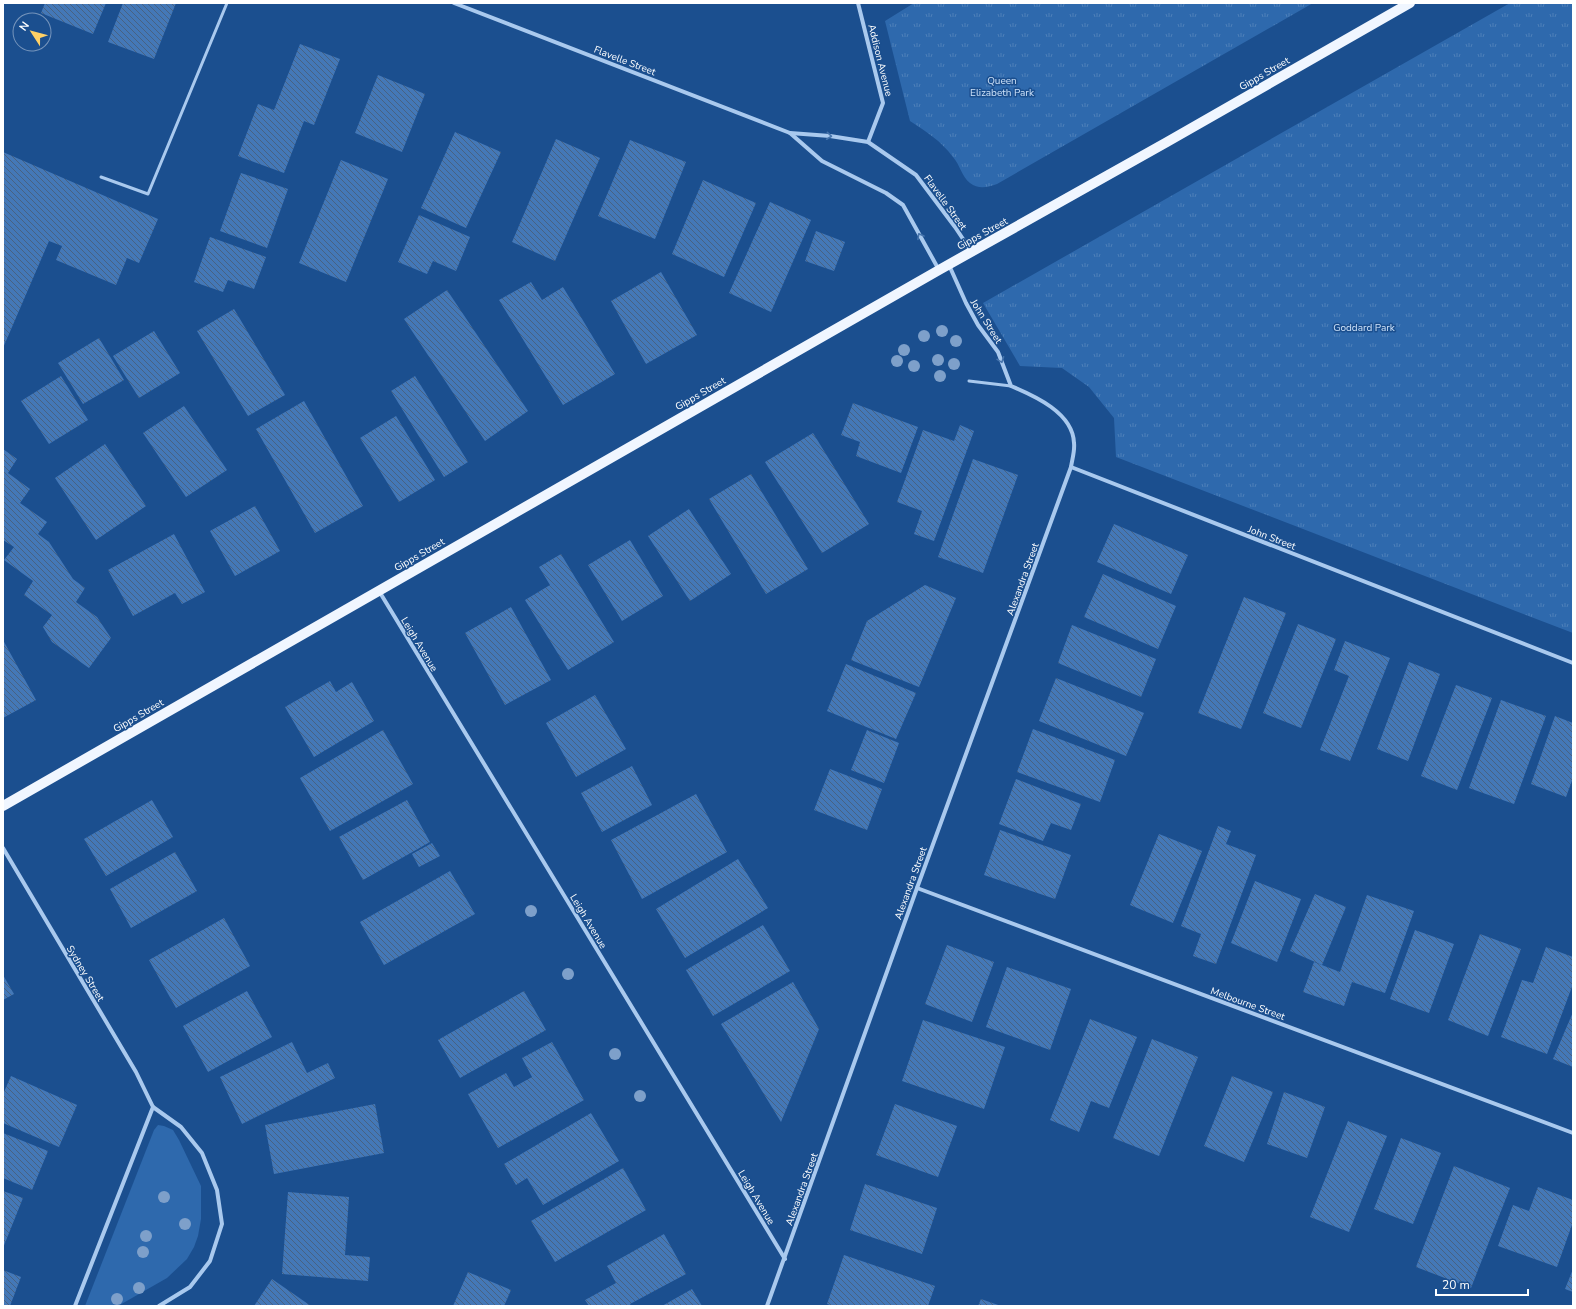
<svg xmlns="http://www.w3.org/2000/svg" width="1576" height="1309" viewBox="0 0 1576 1309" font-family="'Nunito Sans',sans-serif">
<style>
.grass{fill:#2e69ad}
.park{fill:url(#park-tufts)}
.building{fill:url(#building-back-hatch)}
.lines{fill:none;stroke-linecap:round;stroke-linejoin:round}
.service{stroke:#a9c9ee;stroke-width:3}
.minor{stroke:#a9c9ee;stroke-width:4}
.primary{stroke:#f0f6ff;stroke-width:10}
.tree{fill:#7ea0ca}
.oneway{stroke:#4674ac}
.labels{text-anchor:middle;stroke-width:3;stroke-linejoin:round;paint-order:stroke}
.street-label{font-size:10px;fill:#fff;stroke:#1b4f8f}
.park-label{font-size:10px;fill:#cfe3fa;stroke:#1b4f8f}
</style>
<defs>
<pattern id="park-tufts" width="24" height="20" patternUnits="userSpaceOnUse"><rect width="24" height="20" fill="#2e69ad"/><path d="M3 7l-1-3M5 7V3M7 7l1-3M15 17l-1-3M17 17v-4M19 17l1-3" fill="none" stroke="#4d80b9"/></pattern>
<pattern id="building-back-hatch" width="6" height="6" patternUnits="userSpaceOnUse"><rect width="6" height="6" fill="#4478b7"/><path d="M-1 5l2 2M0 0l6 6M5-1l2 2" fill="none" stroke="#486282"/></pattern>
</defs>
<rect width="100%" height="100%" fill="#1b4f8f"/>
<polygon class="grass" points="158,1125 164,1126 173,1130 179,1140 201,1186 201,1219 198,1236 194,1247 187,1259 167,1278 118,1306 85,1306 154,1130"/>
<g class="park">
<path d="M914,3H1313L997,184C988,187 979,190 970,183C962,177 960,165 953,157C940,140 928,133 910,121L885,21Z"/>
<polygon points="1510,3 1573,3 1573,633 1116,457 1114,418 1089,387 1062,368 1020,366 983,303"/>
</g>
<g class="building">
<polygon points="45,3 106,3 93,34 41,13"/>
<polygon points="123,3 176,3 154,59 108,42"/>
<polygon points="300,44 340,59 314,125 304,121 284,173 238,156 258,104 274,110"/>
<polygon points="378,75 425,94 402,152 355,133"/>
<polygon points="455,132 501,152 466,228 421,208"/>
<polygon points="556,139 600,158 555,261 512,242"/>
<polygon points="630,140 686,162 655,239 598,216"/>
<polygon points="3,152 158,219 139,263 127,258 116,285 56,260 62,246 49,241 3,348"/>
<polygon points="341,160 388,179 346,282 299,263"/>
<polygon points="241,173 288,189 267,248 220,231"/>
<polygon points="703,180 756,203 724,277 672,254"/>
<polygon points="770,202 811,220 771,312 729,293"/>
<polygon points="419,215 470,237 456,271 433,261 427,274 398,262"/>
<polygon points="816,231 845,242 834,271 805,261"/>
<polygon points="210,237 266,257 254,289 228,280 223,292 194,282"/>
<polygon points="661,272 697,335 646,364 611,301"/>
<polygon points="531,282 542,300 563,287 615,374 563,405 499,300"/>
<polygon points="447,290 528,411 485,441 404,319"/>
<polygon points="234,309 285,395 248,416 197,331"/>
<polygon points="154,331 180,373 139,398 113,356"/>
<polygon points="99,338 124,380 83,404 58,363"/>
<polygon points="61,376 88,420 49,444 21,401"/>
<polygon points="415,376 468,462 444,477 391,391"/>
<polygon points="304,401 363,506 315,533 256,429"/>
<polygon points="853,403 918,427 901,473 856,456 860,442 841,435"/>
<polygon points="184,406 227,470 186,497 143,433"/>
<polygon points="396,416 435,480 399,502 360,438"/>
<polygon points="960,425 974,431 934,541 914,534 922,511 897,502 923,430 954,441"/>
<polygon points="813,433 869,524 822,553 765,462"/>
<polygon points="105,444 146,506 96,540 55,478"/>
<polygon points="3,449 17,459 8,473 30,489 20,503 47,522 38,534 49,542 73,579 85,588 76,602 97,617 111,638 89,668 52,642 43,627 52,615 24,595 33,581 4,560 14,547 3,540"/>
<polygon points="973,459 1018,475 983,573 938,557"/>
<polygon points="751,474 808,569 766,594 709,499"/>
<polygon points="255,506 280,551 235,576 210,531"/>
<polygon points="689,509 731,574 690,601 648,536"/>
<polygon points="1114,524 1188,555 1171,594 1097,562"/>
<polygon points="174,534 205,592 182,604 175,593 133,616 108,570"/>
<polygon points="630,540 663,596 622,621 588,565"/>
<polygon points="561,554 614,642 568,670 525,600 550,585 539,567"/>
<polygon points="1103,574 1176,606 1158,649 1084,617"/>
<polygon points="925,585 956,598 919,687 851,660 867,621"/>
<polygon points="1244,597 1286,613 1241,729 1198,713"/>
<polygon points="511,607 551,680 505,705 465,633"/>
<polygon points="1298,624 1336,639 1301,728 1263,713"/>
<polygon points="1072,625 1156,659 1141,697 1058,663"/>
<polygon points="3,640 36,700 3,718"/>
<polygon points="1345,641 1390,658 1350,761 1320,750 1349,676 1334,670"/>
<polygon points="1409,662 1440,674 1408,761 1377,749"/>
<polygon points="846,664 916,693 896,739 827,711"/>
<polygon points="1056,678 1144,713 1126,756 1039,721"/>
<polygon points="330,681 336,692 352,682 374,721 314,757 285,707"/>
<polygon points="1456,685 1492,698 1457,790 1421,776"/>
<polygon points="595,695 626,749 576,777 546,723"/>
<polygon points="1501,700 1546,716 1514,804 1469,788"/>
<polygon points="1555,716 1573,723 1573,778 1566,797 1531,784"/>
<polygon points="1033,729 1115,760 1100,802 1017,772"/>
<polygon points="383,730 413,784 330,831 300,778"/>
<polygon points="867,730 899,743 884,783 851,770"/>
<polygon points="632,766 652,805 602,832 581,793"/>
<polygon points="830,769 882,789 867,830 814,810"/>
<polygon points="1016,779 1081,804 1071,830 1051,823 1043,841 999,824"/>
<polygon points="696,794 727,852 642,899 611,840"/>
<polygon points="152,800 173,837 106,876 84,839"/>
<polygon points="407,800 430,842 363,880 339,837"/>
<polygon points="1218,826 1231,831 1226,844 1256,855 1216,964 1193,956 1201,934 1181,926"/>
<polygon points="1000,830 1071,855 1055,899 984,875"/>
<polygon points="1159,834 1202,851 1173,923 1130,905"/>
<polygon points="432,843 440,856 419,867 412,854"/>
<polygon points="175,852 197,891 131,928 110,889"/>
<polygon points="738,859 768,908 685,958 656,909"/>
<polygon points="450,871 475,914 384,965 360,922"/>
<polygon points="1255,881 1301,899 1277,962 1231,943"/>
<polygon points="1315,894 1346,907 1322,965 1290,951"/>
<polygon points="1367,895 1414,911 1385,993 1352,982 1344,1006 1303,992 1314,962 1340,972"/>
<polygon points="224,918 250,966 176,1008 149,960"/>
<polygon points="763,925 790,971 713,1016 686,970"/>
<polygon points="1415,930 1454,944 1429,1013 1390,999"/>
<polygon points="1480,934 1521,949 1488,1036 1448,1020"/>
<polygon points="947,945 994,962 972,1022 925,1004"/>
<polygon points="1546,947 1573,957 1573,984 1547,1054 1501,1037 1522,980 1533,983"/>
<polygon points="1007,967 1071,989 1050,1050 986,1027"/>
<polygon points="3,975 14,994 3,1000"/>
<polygon points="793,982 819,1029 781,1122 721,1024"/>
<polygon points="247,991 272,1037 208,1072 183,1026"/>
<polygon points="524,991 546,1030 460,1078 438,1040"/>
<polygon points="1573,1012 1573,1067 1553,1059"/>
<polygon points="1090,1019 1137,1037 1109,1108 1091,1101 1079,1132 1050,1120"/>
<polygon points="923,1020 1005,1047 984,1109 902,1081"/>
<polygon points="1152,1039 1198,1057 1159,1156 1113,1138"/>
<polygon points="292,1042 307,1073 328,1063 335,1078 242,1124 220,1077"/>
<polygon points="552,1042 584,1100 498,1148 468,1094 506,1073 514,1087 532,1077 522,1058"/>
<polygon points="11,1076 77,1105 59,1147 3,1123 3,1094"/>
<polygon points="1232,1076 1273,1092 1244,1162 1204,1146"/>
<polygon points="1284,1092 1325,1107 1307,1158 1267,1144"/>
<polygon points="375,1104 384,1153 274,1174 265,1125"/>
<polygon points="895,1104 957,1126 938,1177 876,1155"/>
<polygon points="591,1113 619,1161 543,1205 527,1178 516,1185 504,1164"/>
<polygon points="1348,1121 1387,1136 1349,1232 1310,1217"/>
<polygon points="3,1133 48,1151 32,1190 3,1178"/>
<polygon points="1401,1138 1441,1153 1413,1224 1374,1209"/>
<polygon points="1454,1166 1510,1188 1471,1288 1416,1267"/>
<polygon points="623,1168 646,1210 555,1262 531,1221"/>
<polygon points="865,1184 937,1208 922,1254 850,1230"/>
<polygon points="1538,1187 1573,1200 1573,1222 1557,1267 1498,1246 1513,1205 1529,1211"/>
<polygon points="3,1191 23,1198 3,1248"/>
<polygon points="288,1192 349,1197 345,1255 370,1257 368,1281 282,1274"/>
<polygon points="664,1234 686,1274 630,1304 631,1306 589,1306 585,1300 616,1283 607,1266"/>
<polygon points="844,1255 935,1286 928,1306 833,1306 827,1304"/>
<polygon points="1573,1269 1573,1292 1565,1289"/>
<polygon points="3,1270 21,1277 10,1306 3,1306"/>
<polygon points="468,1272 511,1290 504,1306 453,1306"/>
<polygon points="272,1279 311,1306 254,1306"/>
<polygon points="692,1289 702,1306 662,1306"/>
<polygon points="981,1299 1001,1306 978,1306"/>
</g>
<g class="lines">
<g class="service">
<polyline points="101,177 148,194 227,3"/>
<polyline points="969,381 1011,386"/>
</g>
<g class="minor">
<polyline points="454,3 790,133 830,136 868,142 916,175 955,227 971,251"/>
<polyline points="858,3 883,103 868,142"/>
<polyline points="790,133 822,161 886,193 903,205 939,270"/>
<polyline points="1071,467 1573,663"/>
<polyline points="379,591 785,1259"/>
<polyline points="3,848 136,1072 153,1107 75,1306"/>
<polyline points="917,888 1573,1133"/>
<polyline points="153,1107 181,1127 202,1153 217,1190 222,1224 210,1261 190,1287 159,1306"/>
<path d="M767,1306L917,888L1071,467C1072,460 1075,451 1074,443C1073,413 1035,396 1011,386L998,352L978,325L966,303L949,265"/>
</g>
<polyline class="primary" points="3,806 939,270 1167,142 1410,3"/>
</g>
<g class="tree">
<circle cx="942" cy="331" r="6"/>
<circle cx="924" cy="336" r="6"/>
<circle cx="956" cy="341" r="6"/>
<circle cx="904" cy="350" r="6"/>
<circle cx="938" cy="360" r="6"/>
<circle cx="897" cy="361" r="6"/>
<circle cx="954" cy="364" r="6"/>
<circle cx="914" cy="366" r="6"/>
<circle cx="940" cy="376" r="6"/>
<circle cx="531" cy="911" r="6"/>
<circle cx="568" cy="974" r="6"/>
<circle cx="615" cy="1054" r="6"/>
<circle cx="640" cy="1096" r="6"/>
<circle cx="164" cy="1197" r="6"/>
<circle cx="185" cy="1224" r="6"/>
<circle cx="146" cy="1236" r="6"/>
<circle cx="143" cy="1252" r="6"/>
<circle cx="139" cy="1288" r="6"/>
<circle cx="117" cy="1299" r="6"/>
</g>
<defs><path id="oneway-chevron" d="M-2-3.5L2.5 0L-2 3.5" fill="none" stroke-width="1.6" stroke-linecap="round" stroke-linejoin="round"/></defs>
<g class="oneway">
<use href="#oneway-chevron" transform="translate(829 136) rotate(6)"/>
<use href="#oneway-chevron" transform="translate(920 236) rotate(-119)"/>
<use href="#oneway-chevron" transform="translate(1001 360) rotate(69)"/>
</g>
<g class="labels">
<g class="street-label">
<text transform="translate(625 60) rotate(21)" y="4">Flavelle Street</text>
<text transform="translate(881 60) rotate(76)" y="4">Addison Avenue</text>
<text transform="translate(1264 73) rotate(-30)" y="4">Gipps Street</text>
<text transform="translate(946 202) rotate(54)" y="4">Flavelle Street</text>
<text transform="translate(982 233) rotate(-29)" y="4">Gipps Street</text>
<text transform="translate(987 321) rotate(58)" y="4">John Street</text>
<text transform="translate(700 393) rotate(-30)" y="4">Gipps Street</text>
<text transform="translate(1272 537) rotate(21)" y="4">John Street</text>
<text transform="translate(419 554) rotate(-30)" y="4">Gipps Street</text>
<text transform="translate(1022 579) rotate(-70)" y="4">Alexandra Street</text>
<text transform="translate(420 644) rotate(59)" y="4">Leigh Avenue</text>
<text transform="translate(138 715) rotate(-30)" y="4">Gipps Street</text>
<text transform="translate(910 883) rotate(-70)" y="4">Alexandra Street</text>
<text transform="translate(589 921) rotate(59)" y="4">Leigh Avenue</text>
<text transform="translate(86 973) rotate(59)" y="4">Sydney Street</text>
<text transform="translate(1248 1003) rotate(20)" y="4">Melbourne Street</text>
<text transform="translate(801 1189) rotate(-70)" y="4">Alexandra Street</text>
<text transform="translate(757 1197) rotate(59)" y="4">Leigh Avenue</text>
</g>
<g class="park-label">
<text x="1002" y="84">Queen<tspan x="1002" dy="12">Elizabeth Park</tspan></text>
<text x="1364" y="331">Goddard Park</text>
</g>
</g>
<rect width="1576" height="1309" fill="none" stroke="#ffffff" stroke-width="8"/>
<g transform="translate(32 32) rotate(306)"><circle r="19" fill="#1b4f8f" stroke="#7695bc"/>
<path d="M0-3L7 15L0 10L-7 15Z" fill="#ffd166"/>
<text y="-6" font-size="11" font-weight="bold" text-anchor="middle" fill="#ffffff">N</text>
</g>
<path d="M1436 1289v6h92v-6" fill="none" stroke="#ffffff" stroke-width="2"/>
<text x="1442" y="1289" font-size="12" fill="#ffffff" stroke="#1b4f8f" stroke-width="3" paint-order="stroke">20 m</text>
</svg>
